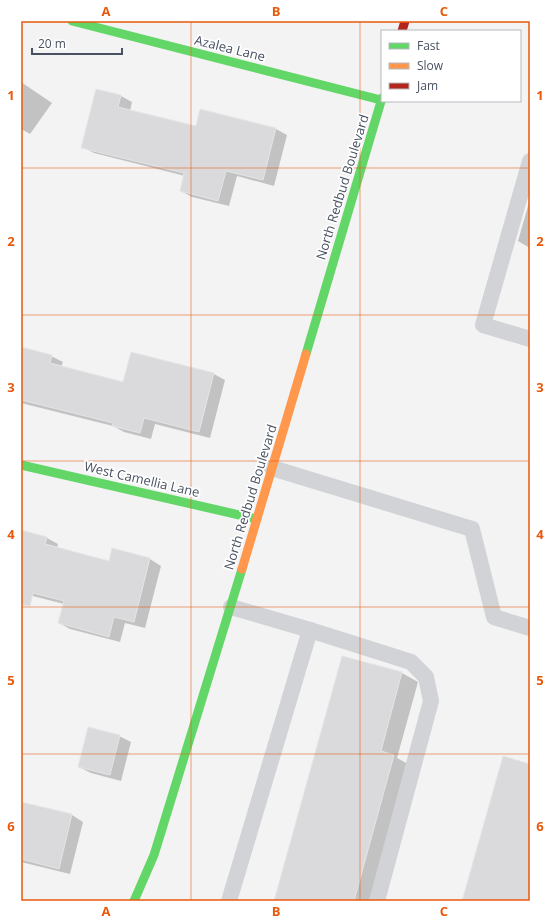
<svg xmlns="http://www.w3.org/2000/svg" width="551" height="922" viewBox="0 0 551 922" font-family="'Open Sans',sans-serif">
<style>
.shadow{fill:#0003}
.building{fill:#dadadc;stroke:#e4e5e6}
.lines{fill:none;stroke-linecap:round;stroke-linejoin:round}
.lane{stroke:#d1d3d6;stroke-width:16}
.fast{stroke:#63d668;stroke-width:9}
.slow{stroke:#ff974d;stroke-width:9}
.jam{stroke:#b3261e;stroke-width:9}
.grid{fill:none;stroke:#e8590c;stroke-width:1;stroke-opacity:0.55}
.labels{text-anchor:middle;stroke-width:3.5;stroke-linejoin:round;paint-order:stroke}
.street-label{font-size:13px;fill:#485161;stroke:#fff}
.neatline{fill:none;stroke:#e8590c;stroke-width:1.5}
.grid-label{font-size:13px;text-anchor:middle;font-weight:bold;fill:#e8590c}
</style>
<rect width="100%" height="100%" fill="#f3f3f3"/>
<g class="shadow">
<polygon points="21,82 52,103 30,134 21,129"/>
<polygon points="97,90 121,96 132,102 130,111 197,127 276,129 287,135 274,186 237,176 229,206 192,197 181,191 185,176 94,153 82,147"/>
<polygon points="530,199 530,248 518,241"/>
<polygon points="21,348 51,356 63,362 61,367 124,383 214,374 225,380 210,438 155,424 151,439 124,432 113,426 21,403"/>
<polygon points="21,531 47,538 58,544 57,548 110,562 113,550 150,559 161,566 145,628 125,623 120,642 70,629 59,623 64,604 21,593"/>
<polygon points="343,657 402,673 418,682 397,758 410,765 372,901 275,901"/>
<polygon points="119,736 131,742 121,781 91,773 79,767"/>
<polygon points="21,803 72,815 83,822 70,874 21,862"/>
</g>
<g class="building">
<polygon points="96,89 121,95 118,107 196,126 200,109 276,128 263,180 226,171 218,201 180,191 184,173 81,148"/>
<polygon points="21,347 52,355 50,363 123,382 131,352 214,373 199,432 144,418 140,433 112,426 113,423 21,400"/>
<polygon points="21,530 47,537 45,544 109,561 112,548 150,558 134,622 114,617 109,637 58,623 64,601 33,593 30,606 21,605"/>
<polygon points="342,656 402,672 381,751 394,755 354,901 274,901"/>
<polygon points="88,727 120,735 110,775 78,767"/>
<polygon points="503,756 530,764 530,901 462,901"/>
<polygon points="21,802 72,814 59,869 21,859"/>
</g>
<g class="lines">
<g class="lane">
<polyline points="530,161 483,325 530,339"/>
<polyline points="272,468 472,529 494,617 530,628"/>
<polyline points="310,630 411,662 426,677 431,701 377,901"/>
<polyline points="229,901 310,630 231,607"/>
</g>
<g class="fast">
<polyline points="72,21 381,100"/>
<polyline points="306,354 382,98"/>
<polyline points="21,465 257,519"/>
<polyline points="134,901 154,855 242,569"/>
</g>
<polyline class="slow" points="242,569 306,354"/>
<polyline class="jam" points="402,31 405,21"/>
</g>
<path class="grid" d="M191,21V901M360,21V901M21,168H530M21,315H530M21,461H530M21,607H530M21,754H530"/>
<g class="labels">
<g class="street-label">
<text transform="translate(230 48) rotate(14)" y="5">Azalea Lane</text>
<text transform="translate(342 187) rotate(-73)" y="5">North Redbud Boulevard</text>
<text transform="translate(142 479) rotate(13)" y="5">West Camellia Lane</text>
<text transform="translate(250 497) rotate(-73)" y="5">North Redbud Boulevard</text>
</g>
</g>
<rect width="551" height="922" fill="none" stroke="#ffffff" stroke-width="44"/>
<rect x="381" y="30" width="140" height="72" fill="#ffffff" stroke="#b6b9c0"/>
<rect x="389" y="43" width="20" height="6" fill="#63d668" stroke="#b6b9c0"/>
<text x="417" y="50" font-size="12" fill="#485161">Fast</text>
<rect x="389" y="63" width="20" height="6" fill="#ff974d" stroke="#b6b9c0"/>
<text x="417" y="70" font-size="12" fill="#485161">Slow</text>
<rect x="389" y="83" width="20" height="6" fill="#b3261e" stroke="#b6b9c0"/>
<text x="417" y="90" font-size="12" fill="#485161">Jam</text>
<path d="M32 48v6h90v-6" fill="none" stroke="#485161" stroke-width="2"/>
<text x="38" y="48" font-size="12" fill="#485161" stroke="#ffffff" stroke-width="3" paint-order="stroke">20 m</text>
<rect x="22" y="22" width="507" height="878" class="neatline"/>
<g class="grid-label">
<text x="106" y="16">A</text>
<text x="276" y="16">B</text>
<text x="444" y="16">C</text>
<text x="11" y="100">1</text>
<text x="540" y="100">1</text>
<text x="11" y="246">2</text>
<text x="540" y="246">2</text>
<text x="11" y="392">3</text>
<text x="540" y="392">3</text>
<text x="11" y="539">4</text>
<text x="540" y="539">4</text>
<text x="11" y="685">5</text>
<text x="540" y="685">5</text>
<text x="11" y="831">6</text>
<text x="540" y="831">6</text>
<text x="106" y="916">A</text>
<text x="276" y="916">B</text>
<text x="444" y="916">C</text>
</g>
</svg>
